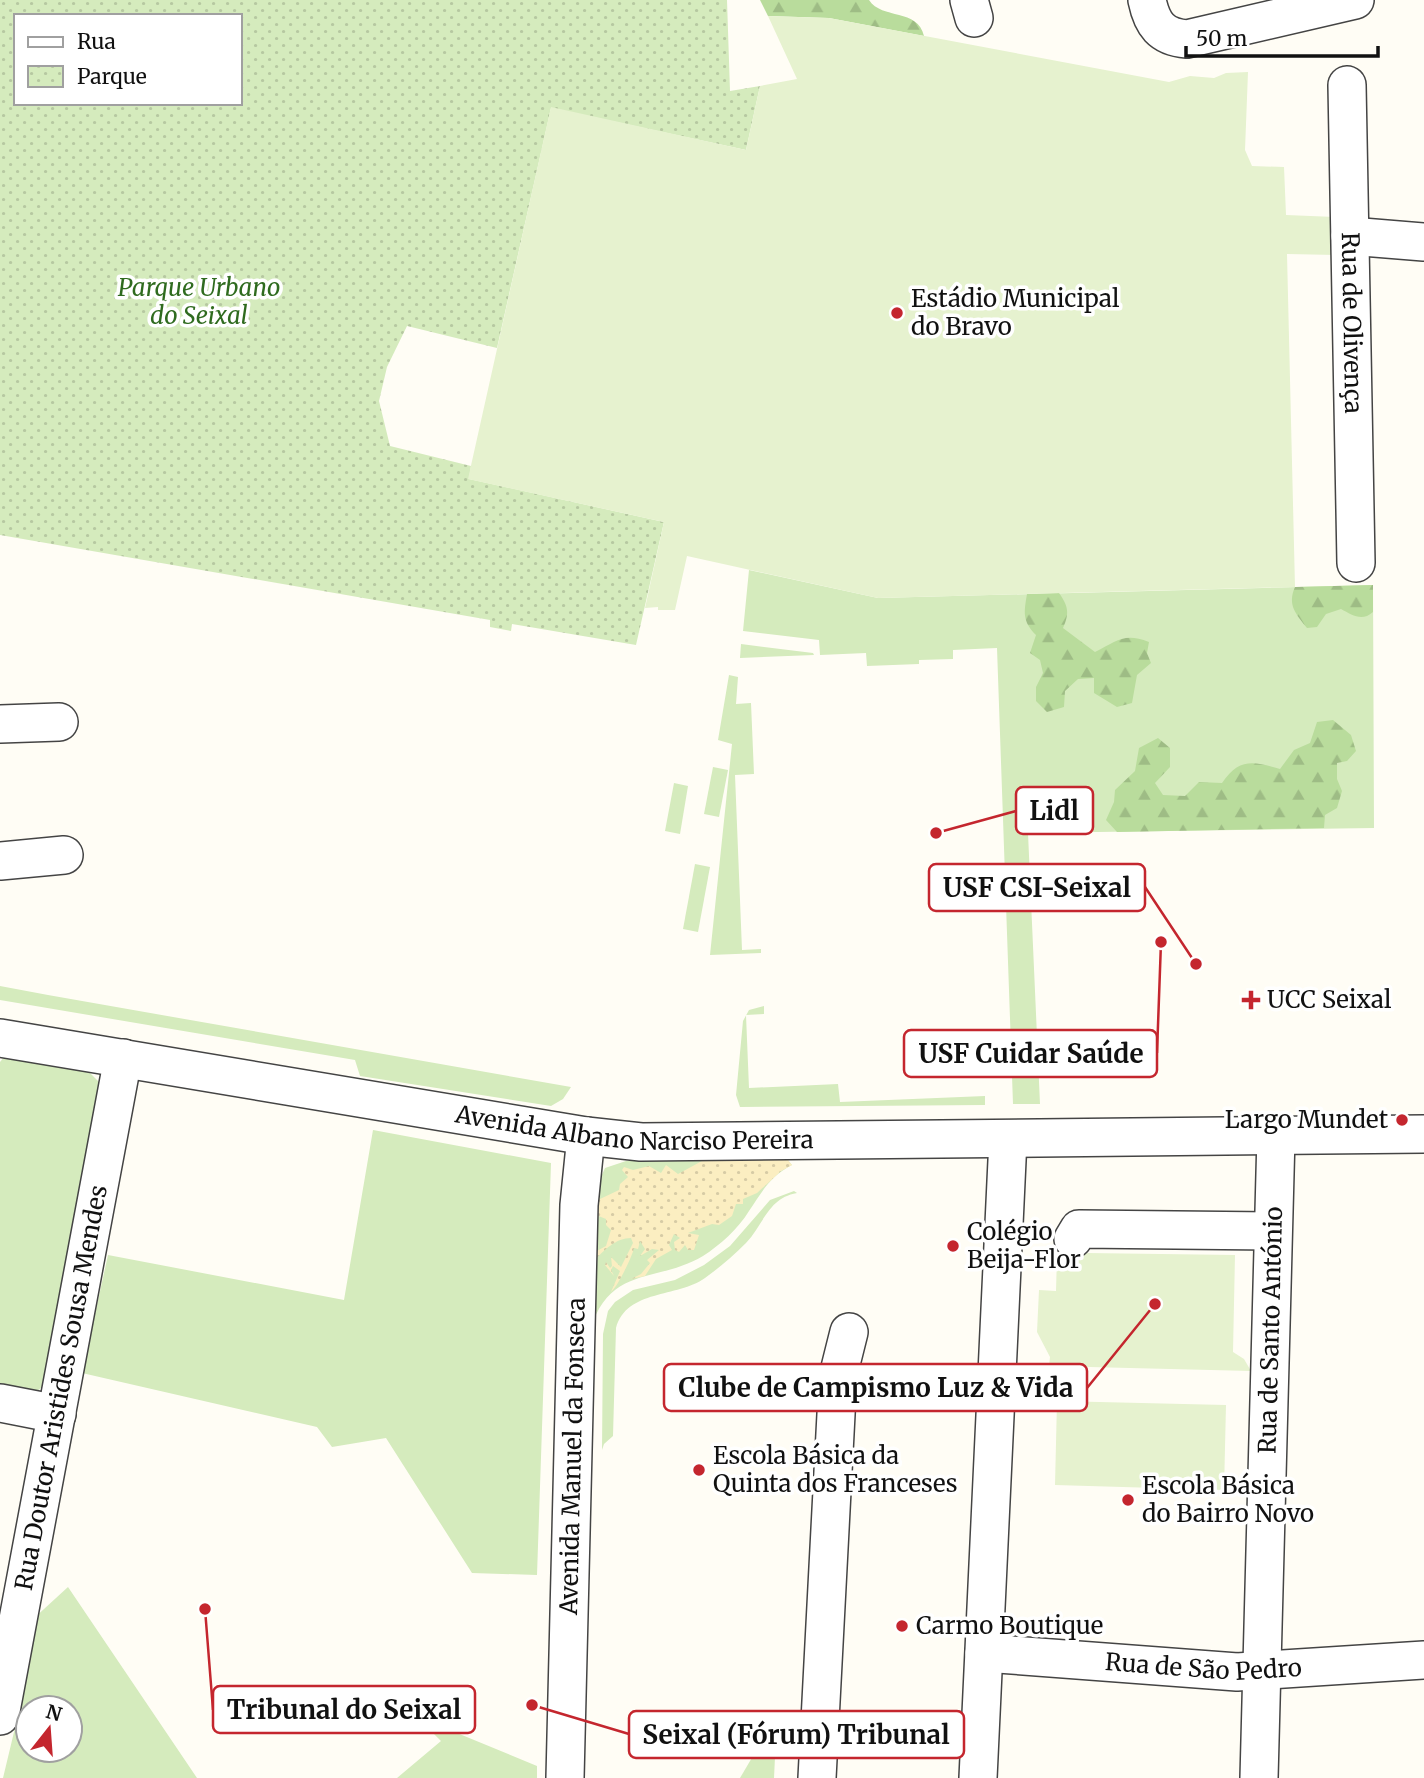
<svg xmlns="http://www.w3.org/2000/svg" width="1424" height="1778" viewBox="0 0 1424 1778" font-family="Merriweather,serif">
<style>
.grass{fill:#d5ebbd;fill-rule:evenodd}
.forest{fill:url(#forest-firs)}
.sand{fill:url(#sand-dots)}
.park{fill:url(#park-dots);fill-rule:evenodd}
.pitch{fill:#e6f2cf}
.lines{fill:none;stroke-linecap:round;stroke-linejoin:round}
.minor-casing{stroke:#444;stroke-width:40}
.minor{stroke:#fff;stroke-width:37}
.poi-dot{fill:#c4262e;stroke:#fff;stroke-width:2.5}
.labels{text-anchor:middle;stroke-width:7;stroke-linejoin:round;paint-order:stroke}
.park-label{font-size:24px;font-style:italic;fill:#2f6b1f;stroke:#fff}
.poi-label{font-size:24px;fill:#111;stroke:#fff;text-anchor:start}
.street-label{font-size:24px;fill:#111;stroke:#fff}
.leader{fill:none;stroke:#c4262e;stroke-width:2.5}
.callout-dot{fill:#c4262e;stroke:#fff;stroke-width:2.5}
.callout{fill:#fff;stroke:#c4262e;stroke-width:2.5}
.callout-label{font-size:26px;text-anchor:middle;font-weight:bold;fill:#111}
</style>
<defs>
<pattern id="forest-firs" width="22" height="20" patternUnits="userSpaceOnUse" patternTransform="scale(1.75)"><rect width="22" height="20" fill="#b9dc9c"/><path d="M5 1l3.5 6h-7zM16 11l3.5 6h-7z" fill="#9ebc85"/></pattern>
<pattern id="sand-dots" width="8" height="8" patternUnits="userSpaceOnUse" patternTransform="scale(1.75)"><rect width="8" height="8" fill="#fbeec1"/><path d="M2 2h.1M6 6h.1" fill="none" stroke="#d6cba5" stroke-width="1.8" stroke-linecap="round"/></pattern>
<pattern id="park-dots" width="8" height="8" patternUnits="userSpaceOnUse" patternTransform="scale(1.75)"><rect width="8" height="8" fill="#d5ebbd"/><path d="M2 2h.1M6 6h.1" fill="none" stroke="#b6c8a1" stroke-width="1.8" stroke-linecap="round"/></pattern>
</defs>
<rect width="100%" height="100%" fill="#fffdf5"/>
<g class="grass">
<polygon points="749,570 878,598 1373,585 1374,828 1028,833 1040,1104 1013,1104 997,648 953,650 953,659 919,660 919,664 867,666 866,653 820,655 819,640 743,631"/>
<polygon points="741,644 813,653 814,655 740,658"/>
<polygon points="729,675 738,677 736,704 751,703 754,774 735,775 742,950 761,949 761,953 710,955 732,744 718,740"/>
<polygon points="713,767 728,770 719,817 704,814"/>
<polygon points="674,783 688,786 680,834 665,831"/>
<polygon points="695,864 710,867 698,932 683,929"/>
<polygon points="0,986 48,995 571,1087 563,1099 551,1106 360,1076 355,1060 0,1000"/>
<polygon points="764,1006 764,1014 746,1015 749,1088 838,1084 840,1102 985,1096 985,1105 740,1107 736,1095 743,1021 749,1010"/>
<polygon points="4,1057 87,1070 101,1084 44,1385 31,1397 0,1391 0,1062"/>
<polygon points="373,1130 551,1163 537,1575 472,1573 386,1438 332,1447 317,1427 82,1373 108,1255 344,1300"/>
<path d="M787,1159L792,1165C770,1176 762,1192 749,1211C738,1229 720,1245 703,1256C660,1282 614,1266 593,1322L596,1188L605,1168L626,1161Z"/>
<path d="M794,1191L797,1193C768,1198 764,1224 746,1243C733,1256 719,1268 705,1278C677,1298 627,1289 616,1328L613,1436L604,1444L602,1450L603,1334L608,1311L615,1302L633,1290L675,1280L704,1265L730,1246L770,1200Z"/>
<path d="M68,1587L197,1778H3L20,1707L32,1620ZM28,1708H70V1750H28Z"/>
<polygon points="777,1715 774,1778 740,1778"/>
<polygon points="440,1726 537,1766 537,1778 397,1778 441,1741 432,1732"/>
</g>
<g class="forest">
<path d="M760,0H869C882,20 918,8 924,36L829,18L768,16Z"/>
<path d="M1373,585V612C1362,622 1352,615 1341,609L1326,614L1317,627L1307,628C1296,614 1287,605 1295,587Z"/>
<path d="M1059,593C1068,606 1070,613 1063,628L1095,652C1117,641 1124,632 1149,642L1147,653L1151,663L1137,675L1132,703L1117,707L1094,693V678L1078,679L1065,691L1064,707L1047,712L1036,701V687L1043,673L1040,660L1030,653L1036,635C1022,621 1024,612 1027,594Z"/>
<path d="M1333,720L1351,735L1356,751L1347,761L1337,763V779L1342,791L1337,808L1325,815L1324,828L1117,832L1106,820L1114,802L1115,790L1135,771L1139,748L1158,738L1170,748V767L1155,783L1163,795L1185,796L1199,782L1222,783C1239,758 1253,761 1280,769L1294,750L1310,743L1317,722Z"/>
</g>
<path class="sand" d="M787,1159L792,1165L781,1171L757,1193L743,1199V1204H736L732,1216L719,1225L712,1224L688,1233L699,1235L694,1250H688L685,1245L679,1252L675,1250L674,1242L680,1238L674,1234L669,1245L672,1250L656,1259L645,1276L631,1279L641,1274L650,1263L647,1260L659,1250L652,1249L640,1256L645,1249L640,1241L638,1249L634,1248C632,1257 618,1286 611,1292L620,1271L613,1266L611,1270L614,1276L605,1265L606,1262L610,1268L612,1266L611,1257L621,1267L633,1243L631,1238C616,1238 604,1250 594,1261L595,1252L606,1246L611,1230L606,1225V1219L596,1215V1194L600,1199L619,1190L620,1184L628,1177L622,1170L624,1167L633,1170L649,1166L661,1173L666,1165L678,1174L702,1161Z"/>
<path class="park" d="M0,0H727L730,91L760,86L746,150L551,108L497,348L407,326L387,367L379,401L390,446L471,466L469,479L664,522L636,645L512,624L511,631L490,627V620L0,535ZM16,16H240V103H16Z"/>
<g class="pitch">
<polygon points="768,16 829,18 1169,82 1190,76 1214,78 1226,73 1248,72 1245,150 1252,166 1284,167 1286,215 1335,217 1336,255 1287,254 1295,587 878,598 687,556 675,610 658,610 658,607 645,608 664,522 468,479 551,107 746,150 760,86 797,79"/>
<polygon points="1087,1253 1235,1255 1233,1352 1244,1359 1251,1371 1049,1366 1050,1357 1037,1332 1039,1290 1056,1291 1057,1256 1083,1256"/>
<polygon points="1057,1401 1226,1405 1224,1490 1055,1485"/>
</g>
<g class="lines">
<g class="minor-casing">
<g id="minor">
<polyline points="969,0 974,18"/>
<path d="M1147,0C1152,24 1161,37 1187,39L1355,0"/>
<path id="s1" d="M1347,85L1356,563"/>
<polyline points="1350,236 1424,242"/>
<polyline points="0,724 59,722"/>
<polyline points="0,861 64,855"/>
<path id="s2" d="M0,1038L586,1136L641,1142L1424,1134"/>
<polyline points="1073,1239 1079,1229 1272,1231"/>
<polyline points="0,1403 57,1414"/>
<path id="s3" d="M984,1653L1237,1672L1424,1660"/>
<path id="s4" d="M0,1716L123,1058"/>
<path id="s5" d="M565,1778L579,1205L586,1136"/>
<polyline points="817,1778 838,1376 849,1332"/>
<polyline points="978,1778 1008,1139"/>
<path id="s6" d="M1259,1778L1276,1136"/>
</g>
</g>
<use href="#minor" class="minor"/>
</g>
<g class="poi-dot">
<circle cx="897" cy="313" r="7"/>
<path d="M1247.5 989.5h7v7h7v7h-7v7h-7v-7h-7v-7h7z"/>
<circle cx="1402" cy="1120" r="7"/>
<circle cx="953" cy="1246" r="7"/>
<circle cx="699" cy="1470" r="7"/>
<circle cx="1128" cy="1500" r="7"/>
<circle cx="902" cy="1626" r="7"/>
</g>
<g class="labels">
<g class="park-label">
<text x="199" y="296">Parque Urbano<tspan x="199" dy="28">do Seixal</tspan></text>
</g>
<g class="poi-label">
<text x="911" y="307">Estádio Municipal<tspan x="911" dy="28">do Bravo</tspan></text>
<text x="1267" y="1008">UCC Seixal</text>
<text x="1388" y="1128" text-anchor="end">Largo Mundet</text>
<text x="967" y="1240">Colégio<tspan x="967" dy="28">Beija-Flor</tspan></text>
<text x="713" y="1464">Escola Básica da<tspan x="713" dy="28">Quinta dos Franceses</tspan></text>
<text x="1142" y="1494">Escola Básica<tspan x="1142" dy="28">do Bairro Novo</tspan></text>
<text x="916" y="1634">Carmo Boutique</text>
</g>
<g class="street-label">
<text dy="8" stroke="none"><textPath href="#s1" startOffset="238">Rua de Olivença</textPath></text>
<text dy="8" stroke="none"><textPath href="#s2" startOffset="642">Avenida Albano Narciso Pereira</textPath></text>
<text dy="8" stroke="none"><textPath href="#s6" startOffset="448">Rua de Santo António</textPath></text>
<text dy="8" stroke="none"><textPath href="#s4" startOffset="334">Rua Doutor Aristides Sousa Mendes</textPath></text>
<text dy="8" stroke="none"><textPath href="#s5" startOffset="322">Avenida Manuel da Fonseca</textPath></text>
<text dy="8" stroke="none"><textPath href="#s3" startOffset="220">Rua de São Pedro</textPath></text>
</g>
</g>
<path class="leader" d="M936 833L1016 811M1196 964L1145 887M1161 942L1157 1053M1155 1304L1087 1388M205 1609L213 1710M532 1705L629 1734"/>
<g class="callout-dot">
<circle cx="936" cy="833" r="7"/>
<circle cx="1196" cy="964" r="7"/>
<circle cx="1161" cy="942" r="7"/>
<circle cx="1155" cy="1304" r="7"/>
<circle cx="205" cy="1609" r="7"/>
<circle cx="532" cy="1705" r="7"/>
</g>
<g class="callout">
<rect x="1016" y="787" width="77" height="47" rx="7"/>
<rect x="929" y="864" width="216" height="47" rx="7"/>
<rect x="904" y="1030" width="253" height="47" rx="7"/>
<rect x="664" y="1364" width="423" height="47" rx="7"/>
<rect x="213" y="1686" width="262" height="47" rx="7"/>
<rect x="629" y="1711" width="335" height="47" rx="7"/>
</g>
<g class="callout-label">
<text x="1054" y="820">Lidl</text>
<text x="1037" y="897">USF CSI-Seixal</text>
<text x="1031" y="1063">USF Cuidar Saúde</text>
<text x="876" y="1397">Clube de Campismo Luz &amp; Vida</text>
<text x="344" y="1719">Tribunal do Seixal</text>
<text x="796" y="1744">Seixal (Fórum) Tribunal</text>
</g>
<rect x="14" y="14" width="228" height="91" fill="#ffffff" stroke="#a0a0a0" stroke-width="2"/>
<rect x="28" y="37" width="35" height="10" fill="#ffffff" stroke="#a0a0a0" stroke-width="2"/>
<text x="77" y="49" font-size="21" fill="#111111">Rua</text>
<rect x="28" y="66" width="35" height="21" fill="url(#park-dots)" stroke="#a0a0a0" stroke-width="2"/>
<text x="77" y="84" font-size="21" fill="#111111">Parque</text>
<g transform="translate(49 1729) rotate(17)"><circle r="33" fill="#ffffff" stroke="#a0a0a0" stroke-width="2"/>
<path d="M0-5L12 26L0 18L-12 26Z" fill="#c4262e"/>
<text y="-10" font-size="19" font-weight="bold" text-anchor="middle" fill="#111111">N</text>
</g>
<path d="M1186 46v10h192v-10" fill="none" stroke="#111111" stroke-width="3.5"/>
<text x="1196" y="46" font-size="21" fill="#111111" stroke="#ffffff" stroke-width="5" paint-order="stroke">50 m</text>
</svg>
